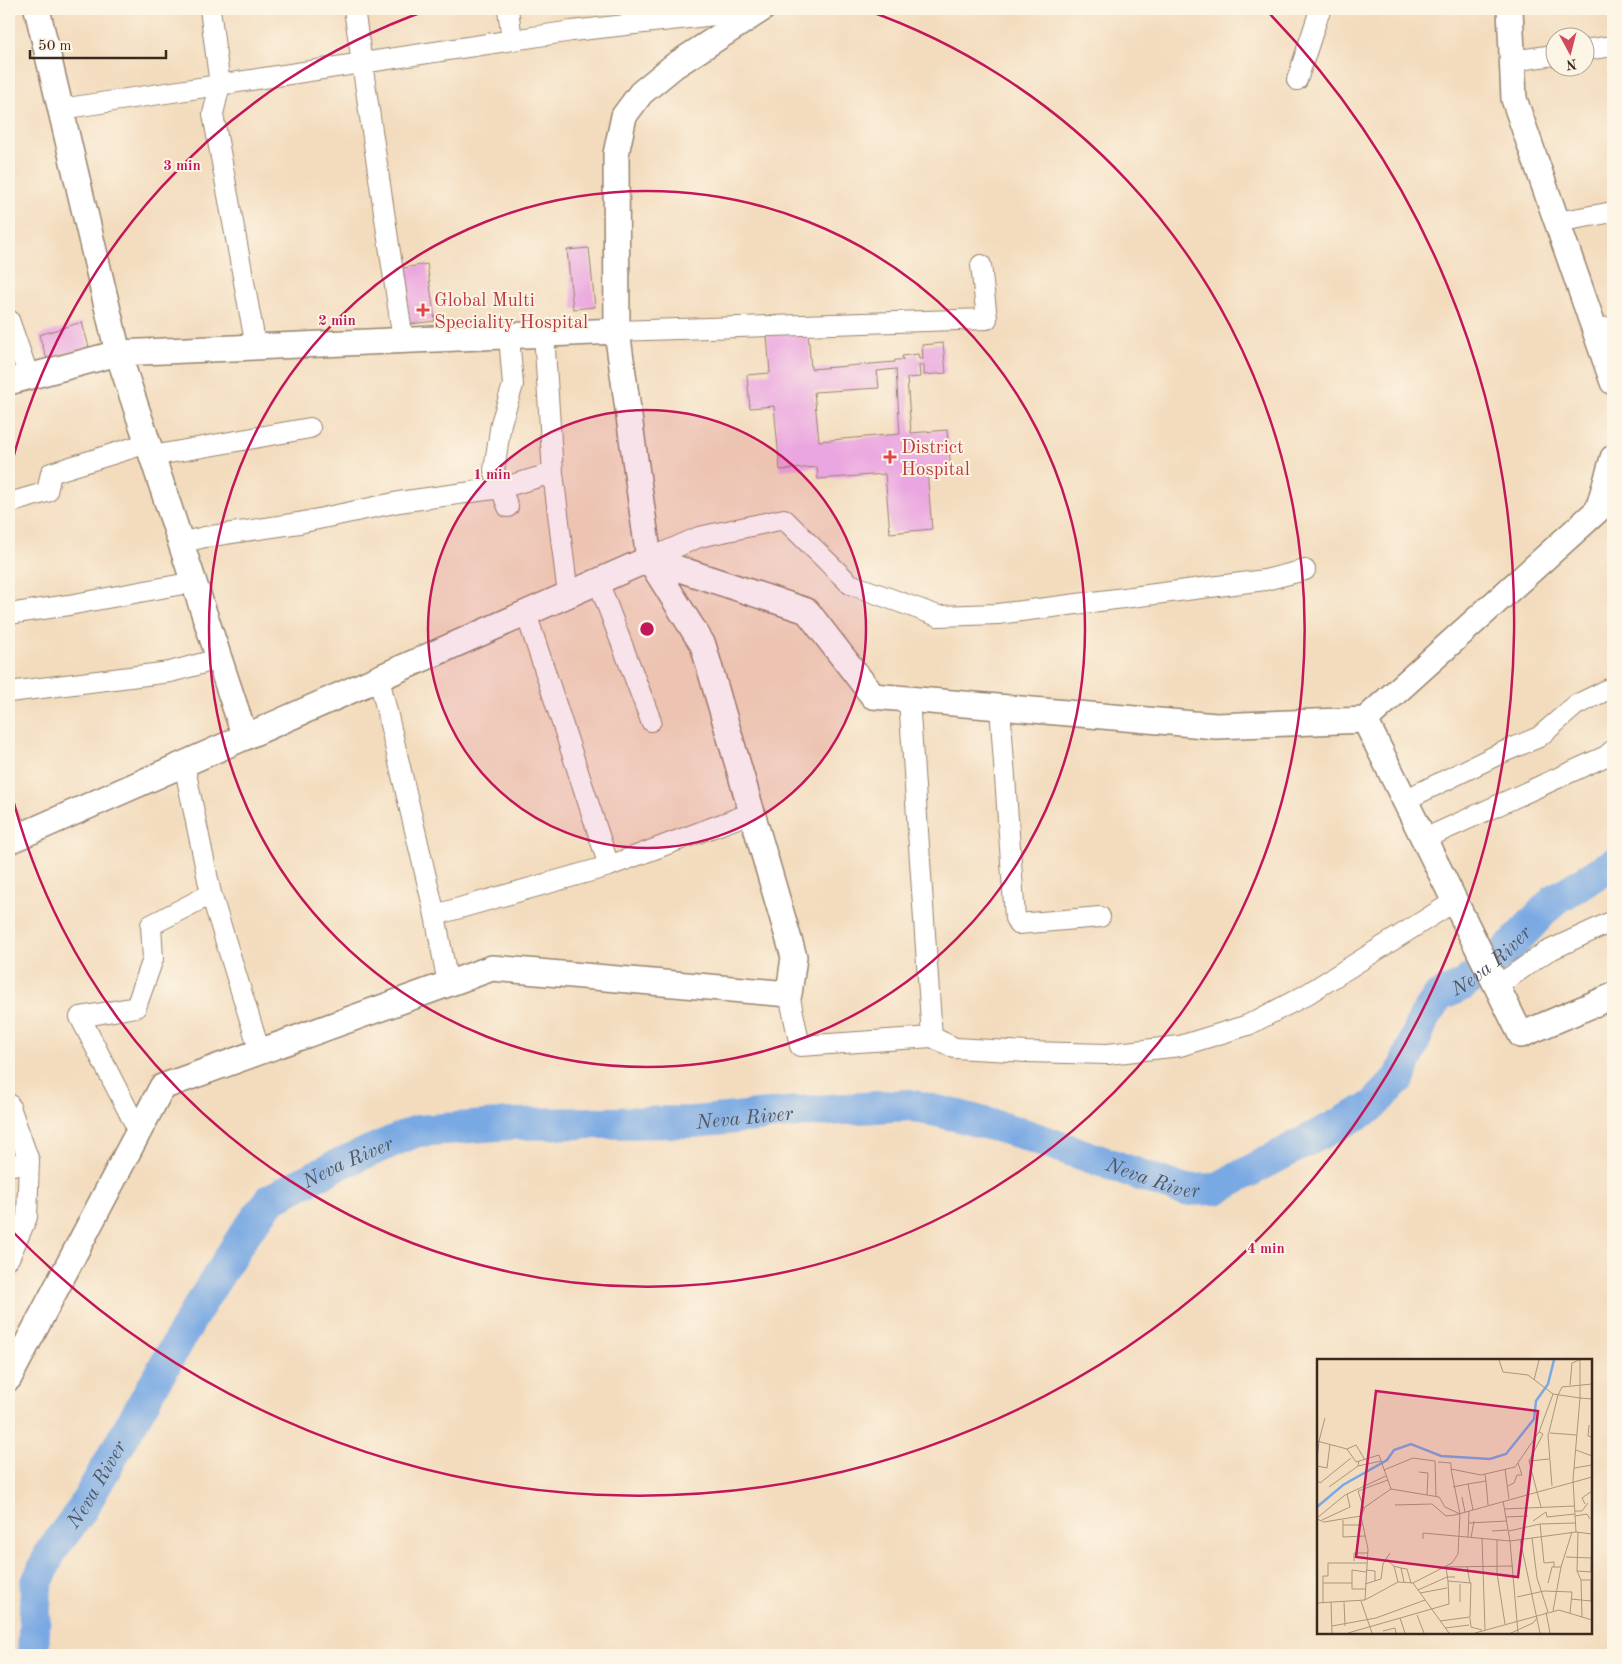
<svg xmlns="http://www.w3.org/2000/svg" width="1622" height="1664" viewBox="0 0 1622 1664" font-family="'Old Standard TT',serif">
<style>
.lines{fill:none;stroke-linecap:round;stroke-linejoin:round}
.river{stroke:#79a9e3;stroke-width:32}
.building{fill:#eaa6e0;fill-rule:evenodd}
.minor-casing{stroke:#97836e;stroke-width:22}
.tertiary-casing{stroke:#97836e;stroke-width:28}
.minor{stroke:#fff;stroke-width:20}
.tertiary{stroke:#fff;stroke-width:25}
.ring{fill:none;stroke:#c2185b;stroke-width:2.5}
.health-dot{fill:#e0444e;stroke:#fcf5e5;stroke-width:2}
.labels{text-anchor:middle;stroke-width:4;stroke-linejoin:round;paint-order:stroke}
.health-label{font-size:19px;fill:#be3a42;stroke:#fcf5e5;text-anchor:start}
.water-label{font-size:20px;font-style:italic;fill:#515663;stroke:#fcf5e5}
.inset-river{fill:none;stroke:#79a9e3;stroke-width:2.5}
.inset-road{fill:none;stroke:#a9957e;stroke-width:1}
.view{fill:#c2185b;fill-opacity:0.15;stroke:#c2185b;stroke-width:2.5}
.inset-edge{fill:none;stroke:#3b2a1e;stroke-width:2.5}
.centre{fill:#c2185b;stroke:#fcf5e5;stroke-width:2.5}
.ring-label{font-size:15px;text-anchor:middle;font-weight:bold;fill:#c2185b;stroke:#fcf5e5;stroke-width:4;stroke-linejoin:round;paint-order:stroke}
</style>
<rect width="100%" height="100%" fill="#fcf5e5"/>
<filter id="ink" filterUnits="userSpaceOnUse"><feTurbulence type="fractalNoise" baseFrequency=".02" numOctaves="2"/><feDisplacementMap in="SourceGraphic" scale="10" xChannelSelector="R" yChannelSelector="G"/><feConvolveMatrix kernelMatrix="1 2 1 2 8 2 1 2 1" color-interpolation-filters="sRGB"/></filter>
<filter id="wash" filterUnits="userSpaceOnUse"><feTurbulence type="fractalNoise" baseFrequency=".0096" numOctaves="4" result="noise"/><feDisplacementMap in="SourceGraphic" scale="20" xChannelSelector="R" yChannelSelector="G"/><feGaussianBlur stdDeviation="1.12" result="paint"/><feColorMatrix in="noise" values="0 0 0 0 0 0 0 0 0 0 0 0 0 0 0 0 0 1.4 0 .05"/><feComposite in="paint" operator="in"/></filter>
<g filter="url(#wash)">
<rect width="100%" height="100%" fill="#f3dcbe"/>
<g class="lines">
<path class="river" id="s1" d="M33,1655L36,1585L51,1551L81,1511L194,1314L243,1236L271,1199L337,1165L417,1131L512,1124L694,1122L797,1112L909,1105L955,1115L1021,1133L1183,1190L1216,1189L1373,1106L1400,1077L1424,1018L1439,996L1463,985L1505,952L1554,900L1613,864"/>
</g>
<g id="blocks">
<g class="building">
<polygon points="589,248 595,307 573,309 567,250"/>
<polygon points="427,264 435,321 410,324 403,268"/>
<polygon points="82,322 89,347 47,359 39,335"/>
<path d="M808,332L811,369L895,362V360H903L902,356L918,354L919,359H923L922,345L943,343L946,373L924,375V365H919L920,377L907,378L911,433L947,430L951,469L927,471L932,529L890,533L885,474L818,479L817,467L780,470L774,406L750,408L747,375L770,373L767,335ZM896,369L900,434L819,441L814,392L879,388L877,371Z"/>
</g>
</g>
</g>
<g filter="url(#ink)">
<use href="#blocks" fill-opacity="0" stroke="#97836e" stroke-width="1"/>
<g class="lines">
<g class="minor-casing">
<g id="minor">
<polyline points="210,9 220,85 213,114 256,347"/>
<polyline points="354,9 403,340"/>
<polyline points="508,9 512,40"/>
<polyline points="1584,50 1613,46"/>
<polyline points="1512,61 1554,55"/>
<polyline points="1297,80 1319,13 1322,9"/>
<polyline points="61,109 572,31 760,10"/>
<polyline points="1557,222 1613,212"/>
<polyline points="9,320 29,377"/>
<polyline points="1595,329 1613,327"/>
<polyline points="617,331 987,319 981,265"/>
<polyline points="544,334 553,473 568,595"/>
<polyline points="152,456 310,428"/>
<polyline points="9,503 47,492 51,473 148,443"/>
<polyline points="508,507 494,470 501,423 513,385 509,336"/>
<polyline points="180,543 205,537 299,523 399,502 501,488 553,473"/>
<polyline points="649,559 699,537 784,519 850,584 938,616 998,614 1265,580 1305,570"/>
<polyline points="598,581 651,721"/>
<polyline points="526,613 609,866 751,813"/>
<polyline points="9,614 69,605 194,582"/>
<polyline points="379,678 435,915"/>
<polyline points="9,692 170,672 219,659"/>
<polyline points="909,699 932,1037 955,1048 1027,1052 1108,1054 1180,1046 1248,1025 1304,996 1455,901"/>
<polyline points="1000,707 1015,918 1018,924 1100,917"/>
<polyline points="184,764 211,894 260,1052"/>
<polyline points="1405,800 1501,753 1539,737 1576,705 1613,687"/>
<polyline points="9,813 19,837"/>
<polyline points="1424,839 1606,756 1613,750"/>
<polyline points="448,984 435,915 609,866"/>
<polyline points="1497,986 1546,952 1613,921"/>
<polyline points="789,994 800,1046 932,1037"/>
<polyline points="9,1104 29,1161"/>
<polyline points="139,1132 80,1017 136,1007 153,959 151,925 211,894"/>
<polyline points="9,1166 29,1161 27,1217 9,1258"/>
</g>
</g>
<g class="tertiary-casing">
<g id="tertiary">
<polyline points="37,9 118,353 245,737"/>
<polyline points="762,9 674,66 641,93 624,116 616,154 617,331 649,559 807,611 873,696 1216,726 1365,720 1598,510 1613,458"/>
<polyline points="1510,9 1514,99 1613,382"/>
<polyline points="9,382 118,353 617,331"/>
<polyline points="1365,720 1521,1035 1613,996"/>
<polyline points="9,841 649,559 703,645 794,957 789,994 492,968 162,1087 9,1378"/>
</g>
</g>
<use href="#minor" class="minor"/>
<use href="#tertiary" class="tertiary"/>
</g>
</g>
<circle cx="647" cy="629" r="219" fill="#c2185b" fill-opacity=".12"/>
<g class="ring">
<circle cx="647" cy="629" r="219"/>
<circle cx="647" cy="629" r="438"/>
<path d="M10 470A657 657 0 0 1 428 10M866 10A657 657 0 1 1 10 788"/>
<path d="M1266 10A875 875 0 1 1 12 1231"/>
</g>
<g class="health-dot">
<path d="M420.5 302.5h5v5h5v5h-5v5h-5v-5h-5v-5h5z"/>
<path d="M887.5 449.5h5v5h5v5h-5v5h-5v-5h-5v-5h5z"/>
</g>
<g class="labels">
<g class="health-label">
<text x="434" y="306">Global Multi<tspan x="434" dy="22">Speciality Hospital</tspan></text>
<text x="901" y="453">District<tspan x="901" dy="22">Hospital</tspan></text>
</g>
<g class="water-label">
<text dy="7" stroke="none"><textPath href="#s1" startOffset="1868">Neva River</textPath></text>
<text dy="7" stroke="none"><textPath href="#s1" startOffset="1012">Neva River</textPath></text>
<text dy="7" stroke="none"><textPath href="#s1" startOffset="608">Neva River</textPath></text>
<text dy="7" stroke="none"><textPath href="#s1" startOffset="1432">Neva River</textPath></text>
<text dy="7" stroke="none"><textPath href="#s1" startOffset="188">Neva River</textPath></text>
</g>
</g>
<g transform="translate(1317 1359)">
<rect width="275" height="275" fill="#f3dcbe"/>
<path class="inset-river" d="M0,148L26,126L70,101L77,91L94,85L124,97L173,100L189,95L217,60L219,42L231,25L237,1"/>
<path class="inset-road" d="M182,1L186,13L211,16L236,35M263,1V39L275,40M217,21L222,1M253,26L255,4L262,1M272,66L271,77L275,78M222,73L226,75L212,102L232,100M233,74L260,76M0,82L30,90L39,103L62,96L74,130M2,82L8,59M30,90L39,86L48,101M259,91L275,97M0,102L2,82M212,102L224,148M121,103L134,104V110M0,107L10,109L13,85M41,107L64,102M257,109L275,106M188,110L192,140M67,111L96,99L118,102L119,137M102,113L111,114L110,136M0,121L3,124L34,99M169,122L171,146M151,125L169,122L168,115M191,127L197,124L200,116H205L201,104M235,127L231,77L241,36L245,28L275,25M12,128L41,107L42,102M136,128L151,125L156,151M41,132L71,121M41,132L47,150M145,138L148,153M186,142L193,182L201,274M268,145L265,139L275,132V127M78,146L115,145L129,157L138,156L275,118M187,150L257,147M258,152H265L271,144M143,155L134,110L164,116L198,108L222,73L236,35L263,39L256,121L259,173M258,157L270,155L273,160M189,158L211,157M0,159L28,136L69,117M0,160L7,163L44,157M5,161L33,148L30,135M26,161V178L48,177M216,162L229,153L230,158L258,155M152,164L190,162M223,165L227,204L237,203V208M26,166H46M175,172L191,171M192,172L223,165L258,164M261,173L260,212L275,213M151,178L152,152M154,179L157,162M165,179L168,271M215,179L220,219L231,253M106,180V174L193,182L259,173L275,175M203,180L223,274M180,181V214L188,265M249,198L274,199M70,201L77,207L81,223M37,202V194H51M77,207L84,209L87,223M128,208L196,207M150,208L153,224M84,209L90,210L94,224M49,211L58,212V222M260,212L264,221L265,258M274,213L275,175M264,221H274V242M6,224V217H11V204H50M35,224V211L49,213M96,224L132,274M231,224L235,208H244M48,225L64,220L66,205L73,194M143,225V243M101,231L130,218H138M103,234L130,229M200,238L227,232L255,233L253,254M254,240L274,242M44,242L55,274M14,243L15,274M27,243L28,267M0,244L48,241L81,223L96,224L135,204L141,195L143,155L128,148L122,138L74,130L48,148L44,157L51,190L48,241M6,244V224H35V230H48M236,252L244,208L255,173M229,253L233,274M100,256L107,274M83,259L88,274M153,259L154,268L165,271M123,262L153,258L154,224L131,222L129,208M15,267L59,259L108,241M128,269L152,266M66,272L78,269L79,274M31,274L132,245L131,222M158,274L242,251L275,261M194,274L216,264L220,259"/>
<path class="view" d="M59,32L221,52L201,218L39,198Z"/>
<rect width="275" height="275" class="inset-edge"/>
</g>
<circle cx="647" cy="629" r="8" class="centre"/>
<g class="ring-label">
<text x="182" y="170">3 min</text>
<text x="337" y="325">2 min</text>
<text x="492" y="479">1 min</text>
<text x="1266" y="1253">4 min</text>
</g>
<rect width="1622" height="1664" fill="none" stroke="#fcf5e5" stroke-width="30"/>
<g transform="translate(1570 52) rotate(173)"><circle r="24" fill="#fcf5e5" stroke="#afa495"/>
<path d="M0-4L9 19L0 12L-9 19Z" fill="#d1495b"/>
<text y="-8" font-size="14" font-weight="bold" text-anchor="middle" fill="#3b2a1e">N</text>
</g>
<path d="M30 50v8h136v-8" fill="none" stroke="#3b2a1e" stroke-width="2.5"/>
<text x="38" y="50" font-size="15" fill="#3b2a1e" stroke="#fcf5e5" stroke-width="4" paint-order="stroke">50 m</text>
</svg>
